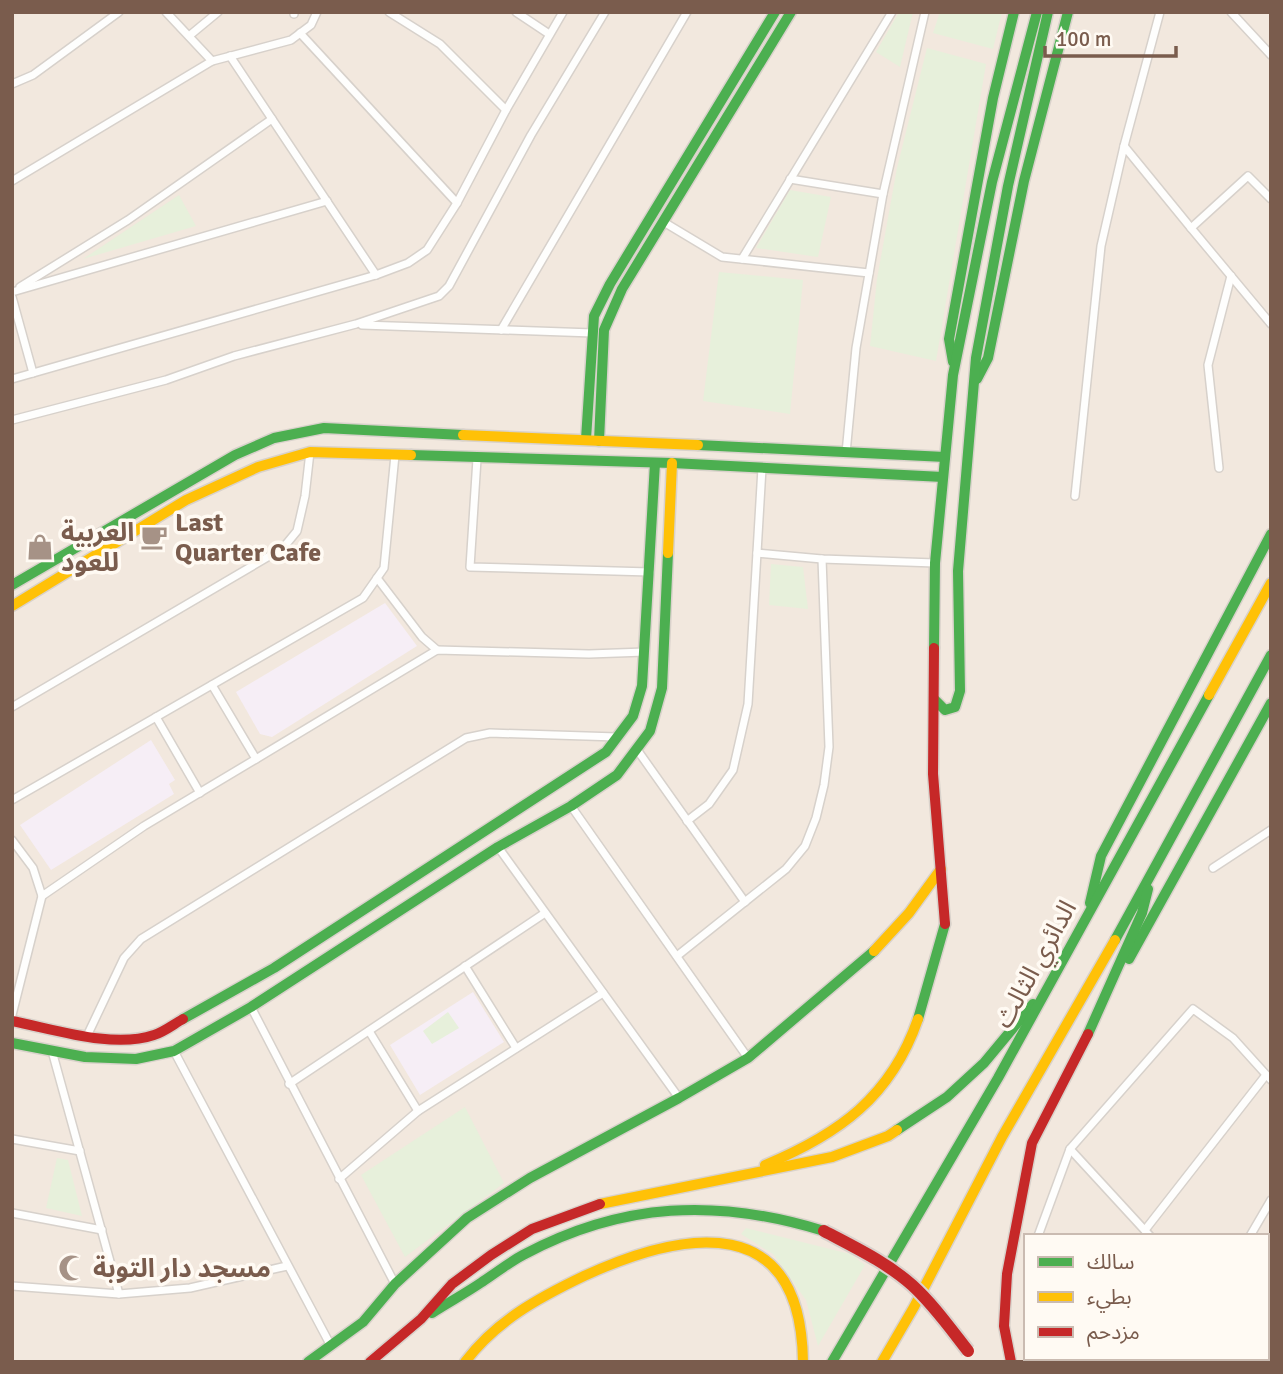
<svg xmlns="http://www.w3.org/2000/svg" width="1283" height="1374" viewBox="0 0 1283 1374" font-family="Signika,'Noto Sans Arabic',sans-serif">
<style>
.residential{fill:#f2e8de;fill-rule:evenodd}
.education{fill:#f6eef6}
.green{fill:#e7f0db}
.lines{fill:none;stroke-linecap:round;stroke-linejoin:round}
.street-casing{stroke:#d7d1cb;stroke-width:10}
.fast-casing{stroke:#d9d2cb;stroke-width:13}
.slow-casing{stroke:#d9d2cb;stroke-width:13}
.jam-casing{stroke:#d9d2cb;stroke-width:13}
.street{stroke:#fefefd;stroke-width:7}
.fast{stroke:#4caf50;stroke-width:10}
.slow{stroke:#ffc107;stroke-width:10}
.jam{stroke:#c62828;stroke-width:10}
.jam-bridge-casing{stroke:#dad1cc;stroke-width:16;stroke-linecap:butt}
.jam-bridge{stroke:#c62828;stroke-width:12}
.labels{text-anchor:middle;stroke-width:7;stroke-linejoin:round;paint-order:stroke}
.poi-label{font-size:26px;font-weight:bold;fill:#7a5c4d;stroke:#fffaf3;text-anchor:start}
.street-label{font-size:26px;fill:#7a5c4d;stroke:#fffaf3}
</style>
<rect width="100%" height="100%" fill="#f9f5f0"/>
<path class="residential" d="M12,12H1271V1362H12ZM1026,1236H1267V1358H1026Z"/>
<g class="education">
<polygon points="385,603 417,646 272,737 260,734 236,692"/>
<polygon points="151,740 175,780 169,784 174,794 51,870 20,825"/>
<polygon points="473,992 504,1042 420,1095 390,1045"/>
</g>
<g class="green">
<polygon points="899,12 913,12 900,67 876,52"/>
<polygon points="940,12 1002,12 993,49 933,33"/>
<polygon points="927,48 986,64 936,361 870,346 877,279 897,168"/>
<polygon points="790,190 831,197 818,257 756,248"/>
<polygon points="179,195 196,226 83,259"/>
<polygon points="719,272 803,280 790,414 703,401"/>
<polygon points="771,564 803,567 808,609 769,605"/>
<polygon points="448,1012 459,1028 432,1044 423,1031"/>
<polygon points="465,1107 504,1183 405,1257 361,1175"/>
<polygon points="57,1158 68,1160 82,1216 46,1208"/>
<polygon points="746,1228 850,1254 865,1265 818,1346 806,1300 773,1254 741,1234"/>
</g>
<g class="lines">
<g class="street-casing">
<g id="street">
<polyline points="166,12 212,61"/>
<polyline points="294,12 294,14"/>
<polyline points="389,12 440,44 506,110"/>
<polyline points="516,12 549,34"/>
<polyline points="1231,12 1271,55"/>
<polyline points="300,33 457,203"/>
<polyline points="189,36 218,12"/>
<polyline points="230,56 376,275"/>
<polyline points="12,84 33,75 119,12"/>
<polyline points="1124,146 1160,12"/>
<polyline points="790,179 883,194"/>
<polyline points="12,181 212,61 291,40 311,25 317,12"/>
<polyline points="1271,199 1248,176 1191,228 1271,324"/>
<polyline points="662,221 722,257 869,273"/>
<polyline points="742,259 892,12"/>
<polyline points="20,287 128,220 272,119"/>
<polyline points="12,292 327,201"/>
<polyline points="12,297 33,373"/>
<polyline points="362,325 593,333"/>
<polyline points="501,330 687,12"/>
<polyline points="12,379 376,275 408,263 427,250 457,203 506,110 563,12"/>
<polyline points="12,420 166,380 234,356 356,324 439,296 449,286 531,135 605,12"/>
<polyline points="846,453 856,348 883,194 925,12"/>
<polyline points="477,459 470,567 650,572"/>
<polyline points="1219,468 1208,365 1231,276"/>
<polyline points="1075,496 1101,246 1124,146 1191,228"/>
<polyline points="757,553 822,559 935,563"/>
<polyline points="377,578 422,637 437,650"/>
<polyline points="12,707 283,548 297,531 305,496 310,452"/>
<polyline points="156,717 200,793"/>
<polyline points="638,751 745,902"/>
<polyline points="256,759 437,650 589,654 645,652"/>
<polyline points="12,800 363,598 384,568 395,455"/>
<polyline points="571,806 748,1058"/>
<polyline points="687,821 709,804 733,770 748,704 762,468"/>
<polyline points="12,840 33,868 42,896 12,1015"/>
<polyline points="498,847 679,1098"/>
<polyline points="1213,868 1271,830"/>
<polyline points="42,896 144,826 256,759 212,685"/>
<polyline points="677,956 786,869 805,846 816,818 824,785 829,747 822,559"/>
<polyline points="465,966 516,1048"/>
<polyline points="251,1007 395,1284"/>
<polyline points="369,1031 418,1111"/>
<polyline points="87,1036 124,958 141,939 466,738 490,733 617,737"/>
<polyline points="52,1051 119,1294"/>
<polyline points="174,1051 331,1346"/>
<polyline points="289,1084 545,913"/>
<polyline points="12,1139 80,1151"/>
<polyline points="339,1179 418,1111 603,993"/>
<polyline points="12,1213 102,1230"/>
<polyline points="1145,1230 1266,1075"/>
<polyline points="1038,1236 1070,1149"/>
<polyline points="1150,1236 1070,1149 1193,1009 1233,1038 1271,1080"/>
<polyline points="1250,1236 1271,1200"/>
<polyline points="12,1286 119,1294 190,1288 287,1266"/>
<polyline points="1249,1358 1252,1362"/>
<polyline points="1189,1362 1191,1358"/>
</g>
</g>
<g class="fast-casing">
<g id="fast">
<polyline points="953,362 949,339 993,98 1014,12"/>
<polyline points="977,379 988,358 1024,181 1068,12"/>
<polyline points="586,439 594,316 610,284 775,12"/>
<polyline points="599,441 604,330 622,289 791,12"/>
<polyline points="698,445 945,457"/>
<polyline points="411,455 672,463 943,477"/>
<polyline points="12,585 235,455 274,438 324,428 463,435"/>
<polyline points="934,648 935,563 953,375 992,182 1037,12"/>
<polyline points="934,699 945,710 955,707 960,691 958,571 976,358 1008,186 1048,12"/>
<polyline points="1090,903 1101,856 1271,534"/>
<polyline points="1115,940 1271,655"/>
<polyline points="1129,959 1271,703"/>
<polyline points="183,1019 274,968 606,752 633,716 642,686 655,463"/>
<polyline points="918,1019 945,924"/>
<polyline points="1088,1034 1142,913 1148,889"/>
<polyline points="12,1043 85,1057 136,1059 174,1051 251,1007 498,847 571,806 617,775 650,731 662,688 668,553"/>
<polyline points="897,1130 947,1097 984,1063 1033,1004"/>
<path d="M432,1313C449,1302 466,1293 482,1282C496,1273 508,1263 523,1255C622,1202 717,1198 824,1231"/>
<polyline points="1046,1358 1047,1362"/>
<polyline points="308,1362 363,1322 395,1284 467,1218 530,1178 679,1098 748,1058 874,951"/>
<polyline points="832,1362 998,1078 1209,695"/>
</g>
</g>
<g class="slow-casing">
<g id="slow">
<polyline points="463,435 698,445"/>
<polyline points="668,553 672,463"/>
<polyline points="12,606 186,500 258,467 310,452 411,455"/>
<polyline points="1209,695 1271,583"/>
<polyline points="874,951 909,913 941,869"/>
<path d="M765,1165C839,1134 891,1097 918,1019"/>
<polyline points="600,1204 832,1157 888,1136 897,1130"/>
<path d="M465,1362C496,1321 538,1298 584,1276C686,1229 801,1211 803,1362"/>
<polyline points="882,1362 914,1307 1002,1137 1115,940"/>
</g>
</g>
<g class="jam-casing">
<g id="jam">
<polyline points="934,648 933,774 945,924"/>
<path d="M12,1021C54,1029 113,1049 154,1035C164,1032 174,1024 183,1019"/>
<polyline points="370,1362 421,1319 452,1284 491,1255 532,1229 600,1204"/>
<polyline points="1011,1362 1004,1326 1007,1274 1032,1143 1088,1034"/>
</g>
</g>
<use href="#street" class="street"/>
<use href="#fast" class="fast"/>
<use href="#slow" class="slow"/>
<use href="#jam" class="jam"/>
<g class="jam-bridge-casing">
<path id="jam-bridge" d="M824,1231C854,1247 886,1262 912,1285C933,1304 950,1328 968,1351"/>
</g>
<use href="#jam-bridge" class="jam-bridge"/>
</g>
<defs>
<g id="cafe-bare" transform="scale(2.1)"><path d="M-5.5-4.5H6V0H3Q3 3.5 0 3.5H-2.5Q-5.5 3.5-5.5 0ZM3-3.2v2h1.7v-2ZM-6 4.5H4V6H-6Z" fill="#a69286" stroke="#fffaf3" stroke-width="2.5" paint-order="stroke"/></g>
<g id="shop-bare" transform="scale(2.1)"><path d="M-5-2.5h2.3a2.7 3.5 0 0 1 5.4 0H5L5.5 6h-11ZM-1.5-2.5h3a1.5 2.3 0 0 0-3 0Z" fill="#a69286" stroke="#fffaf3" stroke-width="2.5" paint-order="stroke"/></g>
<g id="mosque-bare" transform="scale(2.1)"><path d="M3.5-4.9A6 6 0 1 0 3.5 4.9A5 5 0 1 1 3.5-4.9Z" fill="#a69286" stroke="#fffaf3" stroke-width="2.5" paint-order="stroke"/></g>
</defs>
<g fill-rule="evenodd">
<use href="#cafe-bare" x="154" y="537"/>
<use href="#shop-bare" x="40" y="547"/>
<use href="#mosque-bare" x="72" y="1268"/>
</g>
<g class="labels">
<g class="poi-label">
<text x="175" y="531">Last<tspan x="175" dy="30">Quarter Cafe</tspan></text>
<text x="61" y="541">العربية<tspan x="61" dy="30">للعود</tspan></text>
<text x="93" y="1277">مسجد دار التوبة</text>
</g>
<g class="street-label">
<text transform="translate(1035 964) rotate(-61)" y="9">الدائري الثالث</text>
</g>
</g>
<rect width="1283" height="1374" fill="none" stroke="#7a5c4d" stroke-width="28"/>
<rect x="1024" y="1234" width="245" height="126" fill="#fffaf3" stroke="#cabbb1" stroke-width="2"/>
<rect x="1038" y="1257" width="35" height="10" fill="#4caf50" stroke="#cabbb1" stroke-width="2"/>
<text x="1087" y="1269" font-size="21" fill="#7a5c4d">سالك</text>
<rect x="1038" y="1292" width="35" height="10" fill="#ffc107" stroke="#cabbb1" stroke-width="2"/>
<text x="1087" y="1304" font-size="21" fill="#7a5c4d">بطيء</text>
<rect x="1038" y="1327" width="35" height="10" fill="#c62828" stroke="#cabbb1" stroke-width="2"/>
<text x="1087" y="1339" font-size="21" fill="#7a5c4d">مزدحم</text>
<path d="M1045 46v10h131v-10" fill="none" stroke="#7a5c4d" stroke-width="3.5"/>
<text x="1056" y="46" font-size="21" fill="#7a5c4d" stroke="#fffaf3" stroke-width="5" paint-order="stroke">100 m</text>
</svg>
